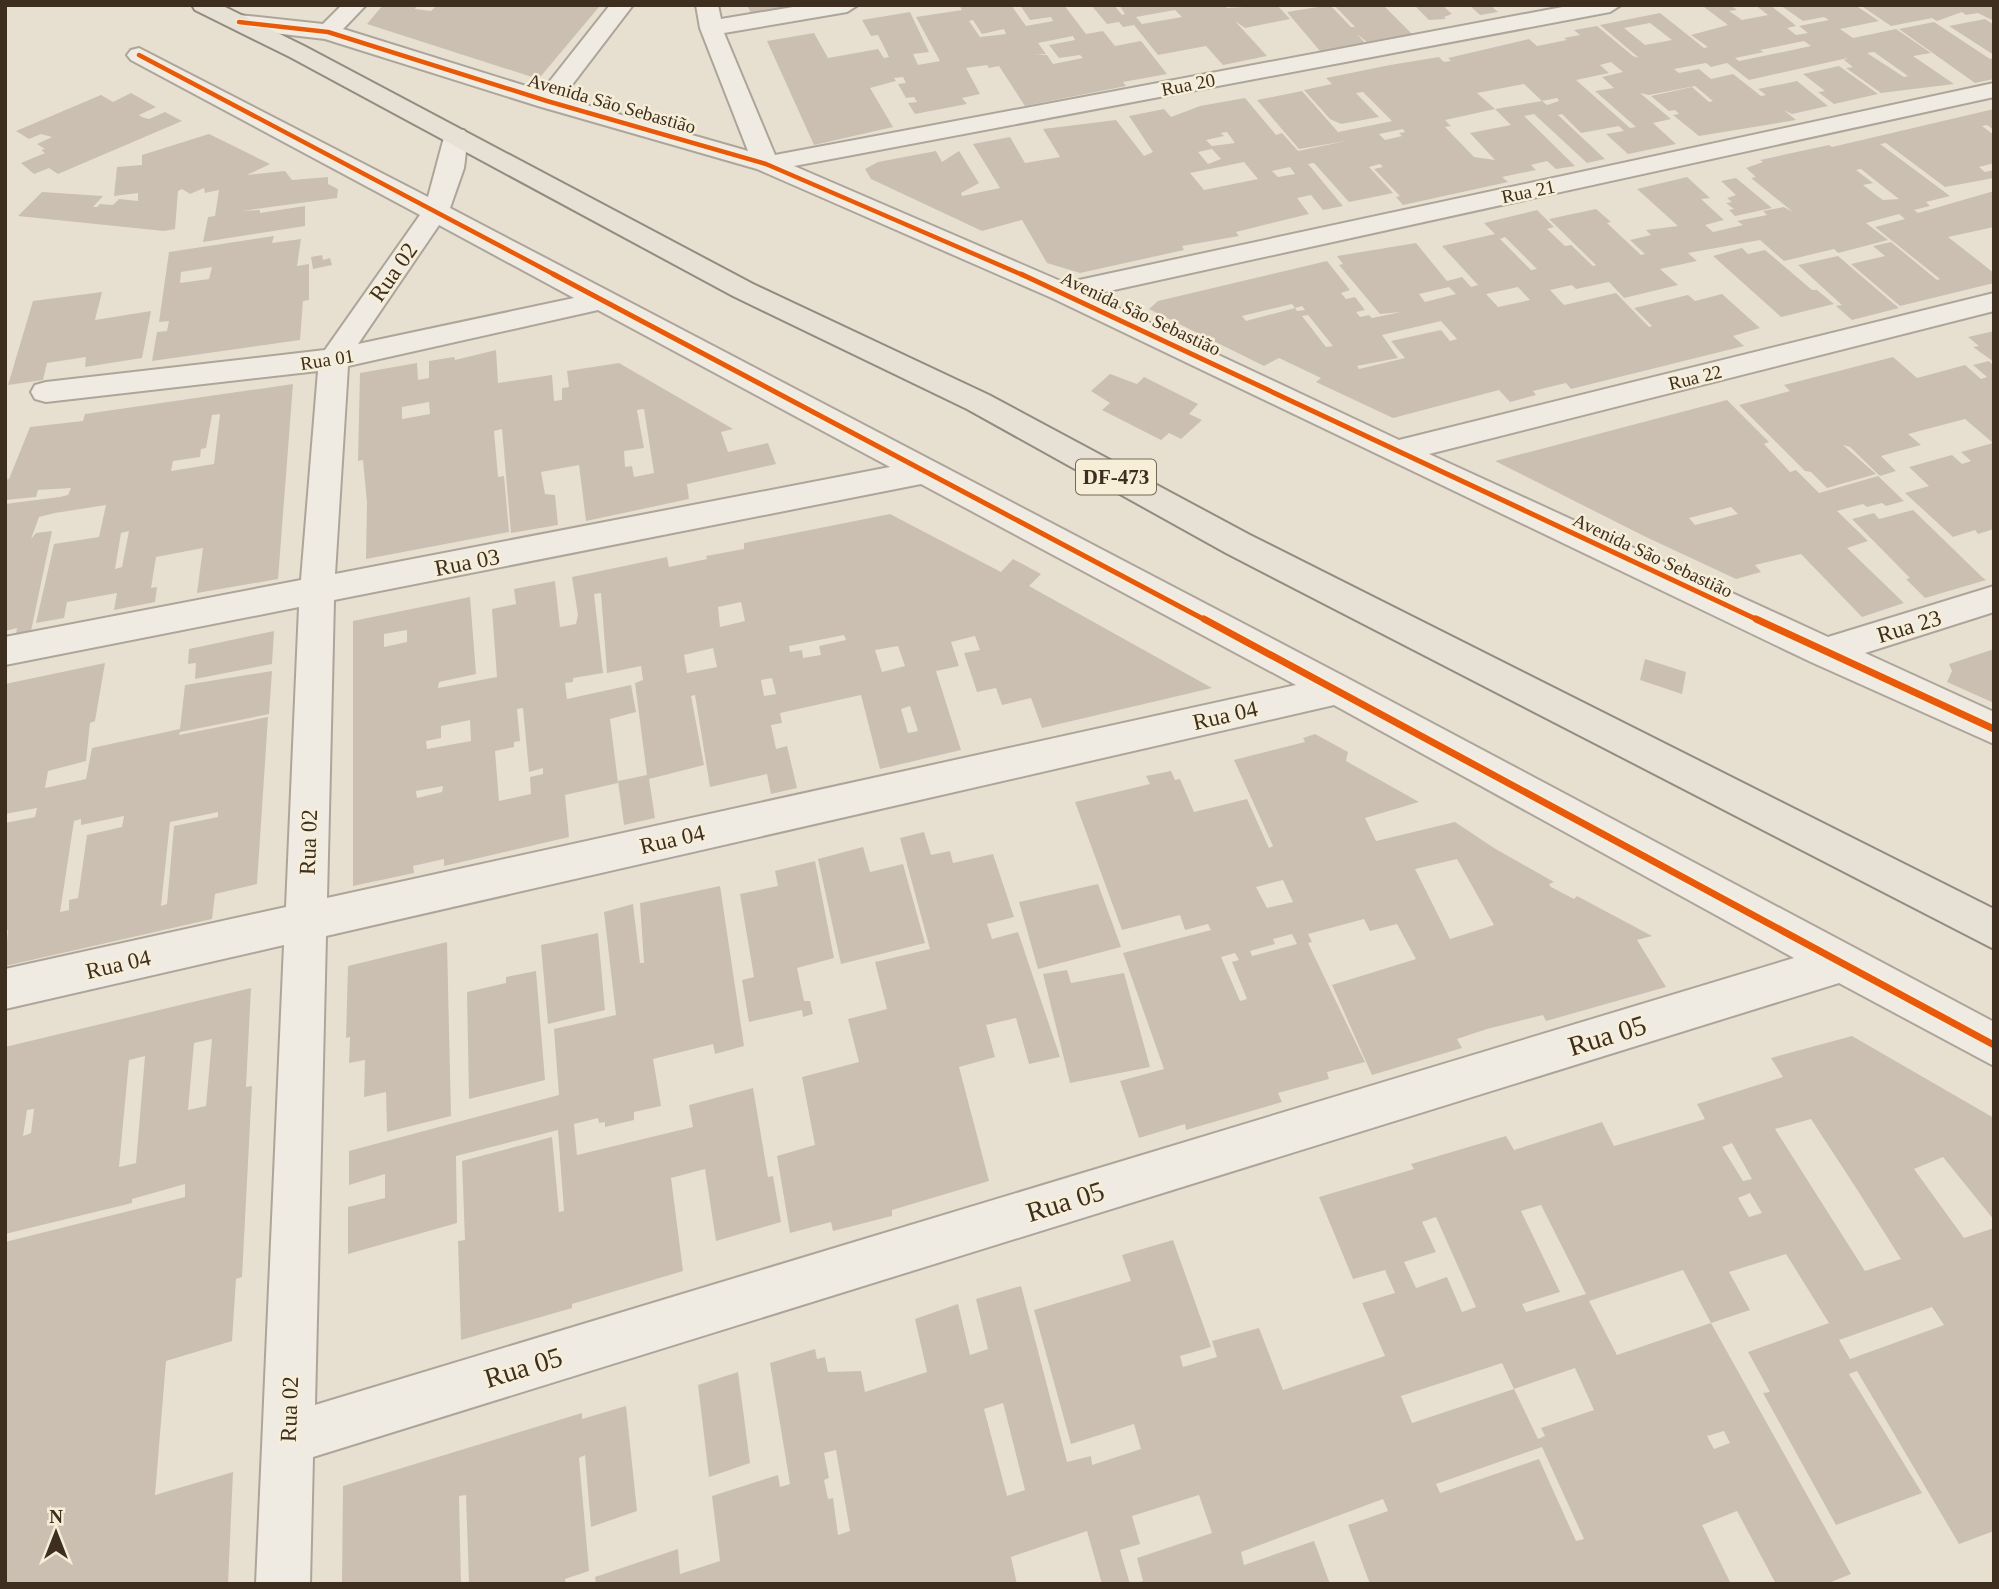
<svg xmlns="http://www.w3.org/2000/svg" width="1999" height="1589" viewBox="0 0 1999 1589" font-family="'Times New Roman',serif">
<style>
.building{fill:#cbbfb2;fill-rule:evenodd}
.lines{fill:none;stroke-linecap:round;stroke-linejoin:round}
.minor-casing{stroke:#ada599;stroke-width:4}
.major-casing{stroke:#928b80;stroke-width:4}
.minor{fill:#efebe3;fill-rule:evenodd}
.major{fill:#e6e1d4;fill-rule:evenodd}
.cycleway-far2-casing{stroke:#f7eed8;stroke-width:7}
.cycleway-far1-casing{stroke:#f7eed8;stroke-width:9}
.cycleway-casing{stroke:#f7eed8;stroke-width:11}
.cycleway-far2{stroke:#e8590c;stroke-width:4.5}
.cycleway-far1{stroke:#e8590c;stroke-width:5}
.cycleway{stroke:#e8590c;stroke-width:7}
.labels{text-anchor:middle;stroke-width:5;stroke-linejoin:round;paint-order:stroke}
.far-street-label{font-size:19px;fill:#3d2e20;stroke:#f7eed8}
.shield{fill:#f7eed8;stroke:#756857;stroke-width:2}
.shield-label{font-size:21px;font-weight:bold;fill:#3d2e20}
.street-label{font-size:23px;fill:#3d2e20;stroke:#f7eed8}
.near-street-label{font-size:28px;fill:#3d2e20;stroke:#f7eed8}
</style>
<rect width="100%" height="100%" fill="#e7e0d1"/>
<g class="building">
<polygon points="383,5 417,5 415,9 431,11 437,5 599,7 541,76 532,77 367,24"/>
<polygon points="747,5 789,5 789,7 751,13"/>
<path d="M959,5H1011L1026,26L1053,21L1051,17L1030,20L1020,5H1064L1086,34L1103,31L1115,46L1141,41L1167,74L1123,82L1126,86L1025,106L999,66L989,68L987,65L966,68L980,94L962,98L967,104L915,114L908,103L917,102L914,97L906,98L898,84L906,83L903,77L894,78L896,81L870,88L893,127L814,145L767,41L814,33L828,58L878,49L884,58L889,57L878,35L871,36L862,20L910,12L929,52L913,54L918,65L940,61L916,17L962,10ZM973,20L982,34L1004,29L1006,34L980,37L969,21ZM1073,36L1075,40L1049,45L1059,58L1080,55L1083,58L1053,64L1047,55H1035L1046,54L1038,43Z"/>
<path d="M1091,5H1114L1122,15L1125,14L1119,5H1224L1227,8L1277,5L1290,19L1245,28L1235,21L1267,56L1223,65L1206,46L1158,55L1134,25L1123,27L1119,22L1107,24ZM1175,10L1182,17L1142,24L1136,17Z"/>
<polygon points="1330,5 1351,27 1355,27 1334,5 1383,5 1412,34 1367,42 1357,34 1365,43 1320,51 1287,12"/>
<polygon points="1414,5 1442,5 1452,14 1444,17 1446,19 1429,20"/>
<polygon points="1469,5 1490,5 1498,12 1480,15"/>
<path d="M1714,5H1730L1737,10L1729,11L1742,20L1768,15L1755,5H1770L1794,24L1796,26L1787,28L1796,35L1808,33L1799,26L1829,20L1824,17L1803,21L1780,5H1855L1879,21L1840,29L1853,38L1896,29L1931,53L1913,56L1954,84L1881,93L1846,68L1853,67L1844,60L1848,58L1749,80L1727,63L1711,67L1706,63L1674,69L1679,73L1699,69L1711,79L1733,74L1761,96L1766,95L1758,89L1797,81L1828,106L1792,114L1784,110L1796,120L1699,136L1673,115L1679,114L1675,110L1669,111L1651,96L1692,87L1709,102L1713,101L1695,86L1649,95L1640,93L1671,119L1653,123L1676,144L1628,154L1606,134L1624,131L1619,126L1581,133L1562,114L1558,115L1605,159L1587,163L1534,114L1524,116L1575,166L1556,169L1547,161L1531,165L1536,170L1502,177L1508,182L1403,205L1396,197L1400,196L1374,169L1383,167L1380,164L1369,167L1393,193L1349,202L1314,163L1308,164L1343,206L1323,210L1311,195L1297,198L1309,214L1236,232L1239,236L1182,246L1184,250L1080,273L1047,263L1022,220L982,231L871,179L865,169L878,162L936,151L942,162L959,151L979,183L961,193L962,196L1000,188L973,144L1010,137L1025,163L1060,157L1043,129L1116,120L1144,156L1153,152L1129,116L1164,109L1171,117L1200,106L1245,98L1276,135L1282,133L1298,151L1346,141L1299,149L1257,100L1302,91L1338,132L1388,122L1392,121L1363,92L1356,93L1379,117L1341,124L1330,119L1304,90L1332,84L1326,78L1390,65L1439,57L1444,62L1451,61L1448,58L1529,39L1537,46L1567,40L1564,38L1580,35L1574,30L1597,26L1633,56L1639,58L1600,25L1660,13L1704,48L1708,47L1691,35L1728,25L1704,7ZM1650,23L1672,40L1645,45L1624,28ZM1804,41L1811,46L1739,61L1735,58L1764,52L1760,50ZM1874,52L1908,76L1904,77L1867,53ZM1611,62L1623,72L1602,77L1614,88L1595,91L1636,127L1630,128L1576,80L1609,73L1600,65ZM1524,84L1542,101L1557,98L1559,101L1547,105L1542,101L1495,109L1511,125L1470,133L1495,160L1474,157L1445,127L1451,126L1445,120L1495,109L1477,93ZM1403,129L1405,132L1399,133L1402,136L1385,140L1379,134ZM1227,132L1235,143L1212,146L1206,140L1224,136L1221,133ZM1212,149L1221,159L1208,164L1198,152ZM1244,162L1258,179L1204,190L1190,173ZM1290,167L1295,174L1278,177L1272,171Z"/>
<polygon points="1860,5 1994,5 1994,21 1978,13 1966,15 1962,12 1937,21 1932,18 1891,26"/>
<polygon points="1985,19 1994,25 1994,55 1949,26"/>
<polygon points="1934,22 1990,59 1994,58 1994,79 1975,83 1899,29"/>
<polygon points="1839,66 1878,94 1834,104 1818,92 1825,91 1803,74"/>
<polygon points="131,93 156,107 139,115 142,117 149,119 165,112 182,121 58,174 49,168 34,174 21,163 45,153 41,150 45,149 37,144 52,137 41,134 29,139 16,131 101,95 113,102"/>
<path d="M1994,109V130L1987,125L1982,126L1994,135V163L1979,167L1985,172L1994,170V178L1945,187L1886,143L1880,144L1950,196L1926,202L1930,206L1914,210L1918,213L1994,191V227L1948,237L1994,273V283L1900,306L1851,264L1885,256L1873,246L1891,242L1937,280L1940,279L1875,227L1905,219L1899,214L1866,223L1888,240L1838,253L1834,249L1784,261L1760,240L1688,253L1697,261L1660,269L1678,285L1624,298L1609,282L1576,289L1572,285L1550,290L1564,305L1616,293L1649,327L1652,326L1634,308L1688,295L1695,301L1722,294L1760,328L1733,336L1744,346L1571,389L1566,383L1533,391L1536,395L1510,402L1499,390L1393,418L1316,382L1321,378L1279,358L1264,366L1149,309L1158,301L1327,261L1350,290L1341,293L1346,299L1355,297L1365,310L1356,312L1360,317L1369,315L1372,318L1401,312L1380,314L1339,265L1343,264L1337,256L1416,243L1447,281L1462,277L1471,287L1478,285L1442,246L1495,234L1484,223L1537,210L1554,227L1547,229L1565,246L1571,245L1593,266L1596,265L1549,219L1596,209L1611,222L1607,223L1641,255L1645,254L1630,240L1651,235L1646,230L1678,226L1637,189L1687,177L1710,198L1701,199L1724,220L1705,225L1713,232L1743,225L1737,221L1767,215L1763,211L1784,207L1793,212L1751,178L1756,177L1746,168L1763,162L1760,160L1829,145L1832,147ZM1861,169L1890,192L1899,199L1883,200L1876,195L1863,185L1873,183L1856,170ZM1505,237L1537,269L1531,270L1500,239ZM1449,287L1456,294L1425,302L1419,294ZM1518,287L1530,300L1498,307L1486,294ZM1292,304L1295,308L1302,306L1305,310L1297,311L1295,308L1246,321L1242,316ZM1308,315L1333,346L1326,347L1302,316ZM1441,321L1457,339L1450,341L1441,330L1391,341L1405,358L1359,369L1357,366L1398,358L1382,335Z"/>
<polygon points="209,134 270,164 247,175 285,171 292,180 328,177 328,184 338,189 337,198 242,211 260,210 260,213 305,206 305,226 203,242 208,217 215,216 219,190 205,193 204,188 190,194 182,189 178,191 175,229 164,231 18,216 42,192 103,196 93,207 97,207 100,204 113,205 119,199 138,201 138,193 114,196 117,167 142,165 142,155"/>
<polygon points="1736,178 1772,208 1735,216 1729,210 1734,209 1726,203 1732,202 1727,198 1736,195 1721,181"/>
<path d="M274,236L272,243L301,239L297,266L309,264V300L303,301L300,340L152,361L157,332L167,331L169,321L159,322L169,252ZM212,267L209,279L180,283L181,272Z"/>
<polygon points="1742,248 1748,254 1765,250 1812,290 1817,290 1834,304 1781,317 1713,256"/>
<polygon points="322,255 323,260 330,258 332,265 313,269 311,257"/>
<polygon points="1838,256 1888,299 1899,308 1852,320 1836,306 1842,305 1798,265"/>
<polygon points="102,292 95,320 151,311 142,358 85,367 86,357 47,363 43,380 8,385 33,301"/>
<polygon points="1994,331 1994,362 1973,347 1979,346 1968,337"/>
<path d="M496,350L498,383L552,375L554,401L562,400V388L569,387L567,371L619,363L733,429L721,432L728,452L768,443L776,464L687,484L689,499L586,521L579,465L541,472L545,494L555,495L558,525L511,533L502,429L494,431L498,477L504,476L509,532L366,559L367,503L363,460L358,461L360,373L417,363L418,380L429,378V361L454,357L455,360ZM429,402L430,414L402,419V407ZM644,409L654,473L634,477L632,466L625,467L624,451L644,448L637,410Z"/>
<polygon points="1893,357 1917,378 1965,365 1981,379 1987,377 1973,365 1989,361 1993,365 1994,529 1978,534 1975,530 1953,537 1905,493 1929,486 1909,467 1952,455 1962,464 1971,461 1961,452 1993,443 1965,419 1908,434 1921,445 1881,456 1896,471 1880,476 1850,447 1843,445 1876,474 1827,488 1811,472 1805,471 1739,405 1790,391 1784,385"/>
<polygon points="1110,374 1137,384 1144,377 1198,404 1189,414 1202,420 1181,439 1169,433 1161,440 1102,410 1110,403 1091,391"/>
<path d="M293,384L278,579L197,593L203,548L156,557L151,588L157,587L155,602L114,610L117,593L67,602L64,618L36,623L54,544L99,537L106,505L55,513L39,517L31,539L36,533L52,531L31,631L16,634L17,628L5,631V504L60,497L68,495L71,488L38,490L36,497L5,500V480L9,479L30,427L83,421L85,414ZM220,414L214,464L171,471L173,461L200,457L201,449L206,448L212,415ZM129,531L122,567L115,569L121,533Z"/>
<path d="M1727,400L1769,442L1764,444L1790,472L1796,470L1819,493L1878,476L1904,501L1886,506L1882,503L1867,507L1863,504L1837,511L1868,541L1847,548L1904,603L1862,617L1801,554L1755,565L1761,572L1736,579L1646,537L1495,461ZM1731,507L1738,514L1695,525L1689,518Z"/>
<polygon points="1913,510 1982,577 1986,580 1925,598 1906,579 1910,578 1852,519 1874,513 1879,519"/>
<path d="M890,514L1001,572L1013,559L1041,574L1029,586L1212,688L1042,728L1031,698L1002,705L996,688L977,692L964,653L980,650L975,636L951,642L959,666L936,671L961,750L880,769L861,695L780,713L782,723L771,725L776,749L787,746L797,788L771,794L767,774L710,787L695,695L691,696L704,765L649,779L655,818L624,825L618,781L647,775L635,683L643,680L641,666L607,673L601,593L594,594L603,673L573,678V682L565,683L567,699L631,685L636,712L610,719L618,783L565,795L569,837L444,866V859L413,866L414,873L353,886V621L470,597L476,674L439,682L438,688L497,677L492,609L516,604L514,589L555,581L560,627L576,624L578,615L572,577L667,557L669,567L707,559L706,556L744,549V543ZM741,602L745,621L720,627L718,607ZM407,630V642L384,647V634ZM844,635L846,640L819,646L821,655L803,658L802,650L790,652L789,646ZM898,646L905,666L882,672L875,650ZM713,648L717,667L687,673L684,655ZM772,678L776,694L764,696L761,680ZM910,706L918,731L908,733L901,709ZM523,708L529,772L543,768V774L530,777L531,794L499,801L495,751L514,747V742L520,741L517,709ZM470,720L471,741L427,749L426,741L441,738V726ZM443,786L442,792L417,798L416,791Z"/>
<polygon points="274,631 272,664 195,679 196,663 188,664 189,649"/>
<polygon points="1994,649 1994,703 1947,682 1952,671 1949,664"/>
<polygon points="1645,659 1686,672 1682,694 1640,680"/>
<path d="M105,663L95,721L90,723L86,761L48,771L45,788L86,779L92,748L180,729L185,685L272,671L269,714L180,732L179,735L268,717L257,884L215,894L212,919L5,966L8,930L5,931V823L35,817L37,808L5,814V684ZM218,812V817L174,826L167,904L161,906L170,822ZM124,816L122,827L87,835L78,898L69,900V910L60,912L74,821L81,819V825Z"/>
<path d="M1315,734L1348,752L1346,761L1419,802L1365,818L1376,841L1455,822L1494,848L1554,882L1549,884L1551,887L1574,899L1577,896L1652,936L1637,940L1666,987L1546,1021L1543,1015L1487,1029L1457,1039L1462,1048L1372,1075L1332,985L1416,959L1397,924L1370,931L1364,919L1308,934L1312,942L1308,943L1365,1062L1327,1072L1329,1079L1278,1093L1282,1102L1186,1130L1185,1124L1139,1138L1120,1081L1164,1069L1123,953L1211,930L1208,924L1185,930L1180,915L1122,930L1075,802L1150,784L1146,776L1171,771L1175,780L1180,779L1194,812L1247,799L1269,848L1273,846L1234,760L1305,742L1303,738ZM1457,859L1494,925L1450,939L1415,869ZM1283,880L1293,902L1267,908L1256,887ZM1292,934L1297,944L1252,956L1250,951L1275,944L1273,939ZM1235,953L1239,960L1232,962L1247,999L1240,1001L1221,957Z"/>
<polygon points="924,832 931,855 950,851 953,863 993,854 1014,917 987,924 992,939 1018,932 1060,1057 1029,1064 1016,1018 986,1025 995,1057 959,1067 989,1181 892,1210 892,1216 833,1231 831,1222 790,1233 777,1156 815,1145 802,1077 859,1062 848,1019 887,1009 875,962 930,949 900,838"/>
<polygon points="863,847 870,872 903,864 925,943 841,964 818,859"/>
<polygon points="815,861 834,958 797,968 804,1001 810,1001 813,1014 803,1017 802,1010 749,1022 742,980 754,977 740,894 778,886 775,871"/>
<polygon points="1098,884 1121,947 1038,969 1019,902"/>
<polygon points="720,886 744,1046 715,1054 713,1044 653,1059 661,1106 634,1112 634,1120 605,1127 605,1122 599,1123 598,1118 574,1124 577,1155 693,1127 689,1105 753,1088 768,1177 773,1176 781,1222 716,1241 705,1169 671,1178 683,1271 572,1304 572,1308 461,1340 458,1241 465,1240 462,1161 552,1137 559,1212 564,1211 558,1130 456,1156 457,1223 348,1254 348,1207 385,1198 385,1174 349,1185 349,1151 559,1095 554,1029 616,1015 604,912 633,904 640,963 644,963 640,903"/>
<polygon points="598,933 605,1010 548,1024 541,945"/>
<polygon points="447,942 451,1116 387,1132 386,1092 364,1097 365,1060 349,1063 350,1037 346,1038 348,966"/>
<polygon points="1067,970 1071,983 1124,973 1150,1067 1070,1083 1043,974"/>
<polygon points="536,971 545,1080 469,1099 467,992 506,983 506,977"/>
<path d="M251,988L246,1087L252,1086L242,1277L236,1279L232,1341L166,1361L155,1495L233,1472L228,1584H5V1242L185,1197V1184L132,1199V1203L5,1234V1047ZM212,1039L206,1106L188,1110L194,1043ZM145,1056L136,1163L119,1167L129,1060ZM34,1109L31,1133L23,1136L27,1110Z"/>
<path d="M1852,1036L1994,1118V1220L1943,1157L1914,1169L1964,1238L1994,1228V1531L1959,1544L1857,1371L1849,1374L1922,1493L1836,1525L1763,1393L1770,1392L1748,1352L1829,1323L1786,1254L1729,1272L1750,1310L1711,1323L1683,1270L1589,1301L1617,1355L1711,1323L1851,1574L1826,1584H1776L1737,1511L1702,1525L1731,1584H1370L1348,1525L1388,1511L1383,1499L1241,1552L1244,1565L1314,1541L1330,1584H1135L1143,1581L1137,1558L1212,1533L1199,1495L1132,1516L1140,1544L1120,1550L1130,1584H1102L1087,1531L1011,1557L1017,1584H596L595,1577L678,1549L680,1574L720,1561L712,1496L778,1475L780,1487L790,1484L770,1363L815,1349L817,1359L825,1357L828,1372L861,1371L865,1392L927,1372L915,1319L958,1304L970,1355L988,1349L976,1299L1021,1286L1067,1462L1091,1456L1092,1465L1141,1449L1134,1424L1071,1444L1034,1310L1131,1281L1122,1255L1173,1240L1211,1347L1180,1356L1183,1367L1217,1357L1212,1341L1259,1328L1283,1390L1385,1356L1362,1303L1395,1293L1385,1270L1353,1279L1319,1197L1414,1169L1411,1164L1506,1136L1514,1150L1602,1122L1614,1146L1705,1119L1697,1104L1783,1077L1771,1058ZM1811,1119L1858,1191L1901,1259L1865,1271L1775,1129ZM1732,1143L1752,1179L1743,1181L1722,1147ZM1750,1193L1762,1213L1749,1217L1738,1198ZM1541,1205L1586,1294L1526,1312L1522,1304L1560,1292L1521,1211ZM1436,1217L1476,1307L1462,1312L1447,1277L1416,1288L1404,1262L1436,1252L1422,1222ZM1932,1307L1944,1325L1850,1359L1839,1340ZM1502,1363L1514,1389L1575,1368L1594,1410L1541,1428L1545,1436L1538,1439L1514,1389L1412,1423L1401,1396ZM1003,1403L1025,1490L1007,1496L984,1409ZM1724,1431L1730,1443L1714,1449L1707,1436ZM1542,1447L1584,1539L1576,1541L1539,1459L1440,1493L1436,1484ZM836,1450L850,1531L838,1535L833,1498L828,1499L824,1480L829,1478L824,1453Z"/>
<polygon points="738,1372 750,1463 709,1477 698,1385"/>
<polygon points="626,1406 637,1511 591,1527 585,1455 579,1458 589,1571 565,1579 566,1584 469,1584 466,1495 459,1496 461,1584 342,1584 343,1486 582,1413 582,1419"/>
</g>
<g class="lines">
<g class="minor-casing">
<g id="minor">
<polygon points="342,5 366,5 343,29 542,91 610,5 633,5 562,98 748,151 700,28 696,5 718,5 721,19 805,5 858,5 847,12 724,33 775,155 1573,5 1621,5 1610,12 794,166 1065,283 1994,83 1994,97 1091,295 1399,440 1994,293 1994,311 1429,454 1828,637 1994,586 1994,612 1865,653 1994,712 1994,744 1811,662 1052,298 757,169 538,106 325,39 239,29 228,22 239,15 323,24"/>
<path d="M139,48L428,197L446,130H464L468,135L464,168L450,208L1351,680L1994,1022V1066L1839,983L313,1457L310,1584H256L284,945L5,1009V969L286,907L299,607L5,665V637L301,580L318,371L46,402L35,399L31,392L35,385L46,382L325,350L420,215L131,60L127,55L131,50ZM439,225L574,298L358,344ZM598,310L890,467L335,574L348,366ZM921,484L1296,685L327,898L334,600ZM1334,705L1794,958L315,1405L326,936Z"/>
</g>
</g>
<g class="major-casing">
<polygon id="major" points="192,5 221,5 306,47 753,284 989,395 1250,535 1994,909 1994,949 1226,553 967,409 733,296 290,57 195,10"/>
</g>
<use href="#minor" class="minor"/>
<use href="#major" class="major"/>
<g class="cycleway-far2-casing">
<g id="cycleway-far2">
<polyline points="239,22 328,32 547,101 766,164 1025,276"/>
<polyline points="139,55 557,276"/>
</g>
</g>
<g class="cycleway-far1-casing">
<g id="cycleway-far1">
<polyline points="553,274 1207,621"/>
<polyline points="1021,274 1760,621"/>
</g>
</g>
<g class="cycleway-casing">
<g id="cycleway">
<polyline points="1204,619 1994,1045"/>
<polyline points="1756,619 1994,729"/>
</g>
</g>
<use href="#cycleway-far2" class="cycleway-far2"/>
<use href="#cycleway-far1" class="cycleway-far1"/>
<use href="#cycleway" class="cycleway"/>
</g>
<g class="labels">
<g class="far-street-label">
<text transform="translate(1188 84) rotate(-11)" y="7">Rua 20</text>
<text transform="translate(612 103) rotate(16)" y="7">Avenida São Sebastião</text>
<text transform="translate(1528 191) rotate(-12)" y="7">Rua 21</text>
<text transform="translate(1141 313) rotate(25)" y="7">Avenida São Sebastião</text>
<text transform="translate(327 359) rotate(-9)" y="7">Rua 01</text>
<text transform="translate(1695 377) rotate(-14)" y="7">Rua 22</text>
<text transform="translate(1653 555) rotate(25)" y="7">Avenida São Sebastião</text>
</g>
<rect class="shield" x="1076" y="459.5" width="80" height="35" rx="5"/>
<g class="shield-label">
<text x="1116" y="484">DF-473</text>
</g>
<g class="street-label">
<text transform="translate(393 272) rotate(-55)" y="8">Rua 02</text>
<text transform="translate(467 562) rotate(-11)" y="8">Rua 03</text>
<text transform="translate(1909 626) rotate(-17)" y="8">Rua 23</text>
<text transform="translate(1225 715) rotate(-13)" y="8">Rua 04</text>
<text transform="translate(672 839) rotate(-13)" y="8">Rua 04</text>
<text transform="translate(308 842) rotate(-88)" y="8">Rua 02</text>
<text transform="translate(118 964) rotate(-13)" y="8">Rua 04</text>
<text transform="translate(289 1409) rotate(-88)" y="8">Rua 02</text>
</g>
<g class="near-street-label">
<text transform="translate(1607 1035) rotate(-17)" y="10">Rua 05</text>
<text transform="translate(1065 1201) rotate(-17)" y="10">Rua 05</text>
<text transform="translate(523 1367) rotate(-17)" y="10">Rua 05</text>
</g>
</g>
<rect width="1999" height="1589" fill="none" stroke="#3d2e20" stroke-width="14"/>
<g transform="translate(56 1533)" stroke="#f7eed8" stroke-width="5" paint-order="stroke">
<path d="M0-5L12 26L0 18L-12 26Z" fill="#3d2e20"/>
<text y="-10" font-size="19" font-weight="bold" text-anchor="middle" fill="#3d2e20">N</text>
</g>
</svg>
